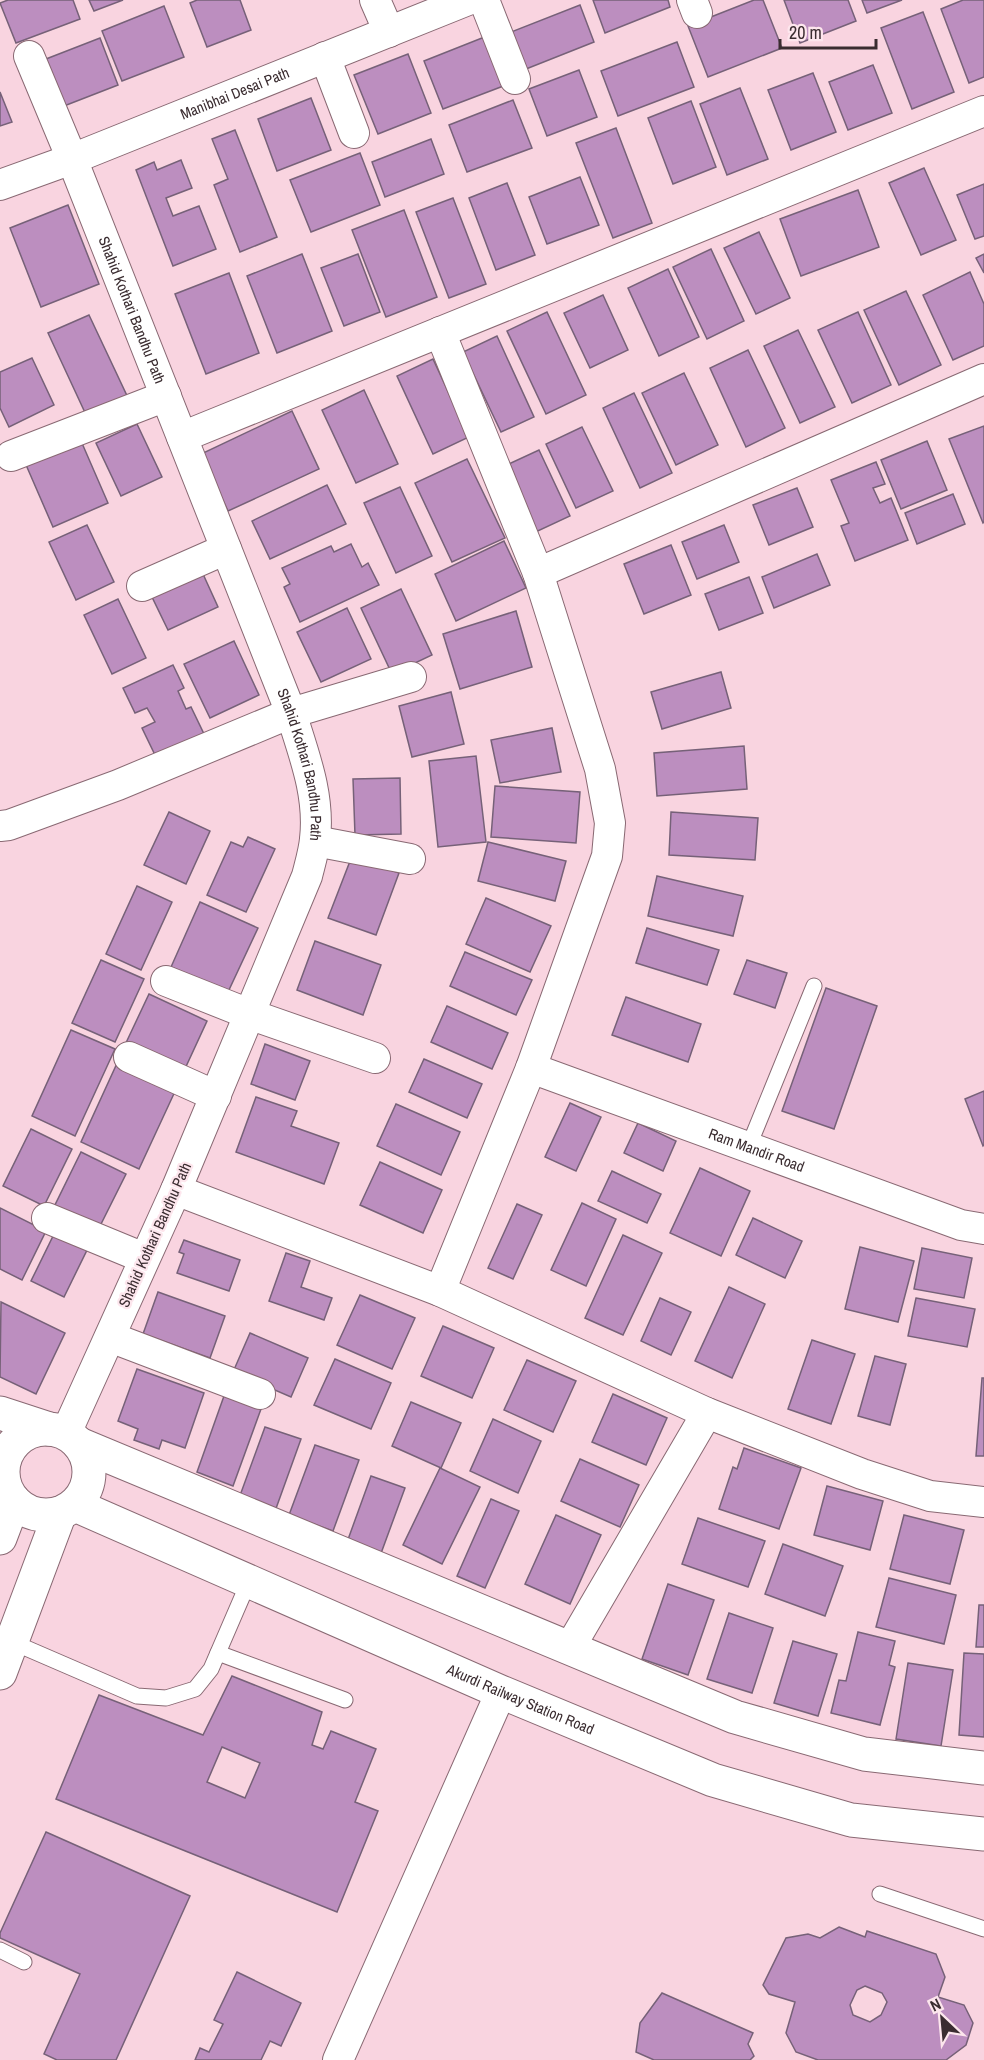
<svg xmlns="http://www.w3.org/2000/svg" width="984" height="2060" viewBox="0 0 984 2060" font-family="'Archivo Narrow',sans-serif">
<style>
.building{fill:#bc8ebf;stroke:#766178;stroke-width:1.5;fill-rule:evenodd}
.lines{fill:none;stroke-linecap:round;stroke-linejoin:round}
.lane-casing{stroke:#896973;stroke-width:17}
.street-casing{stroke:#896973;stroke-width:32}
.secondary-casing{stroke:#896973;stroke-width:35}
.lane{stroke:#fff;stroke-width:15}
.street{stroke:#fff;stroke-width:30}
.secondary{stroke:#fff;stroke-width:33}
.labels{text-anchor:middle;stroke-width:4.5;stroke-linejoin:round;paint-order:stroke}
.street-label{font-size:15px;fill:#3a2c30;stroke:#fde6ed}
</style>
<rect width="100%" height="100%" fill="#f9d4e0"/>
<g class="building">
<polygon points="8,0 73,0 80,19 16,43 0,3"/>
<polygon points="89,0 123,0 94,11"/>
<polygon points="197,0 240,0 251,30 207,47 190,3"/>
<polygon points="593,0 668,0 670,7 605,33"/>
<polygon points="754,0 763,0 782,48 708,77 688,26"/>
<polygon points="784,0 848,0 856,21 800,43"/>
<polygon points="862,0 902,0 867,13"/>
<polygon points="963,0 984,0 984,77 969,83 941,9"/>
<polygon points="580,5 594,42 521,71 506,34"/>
<polygon points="164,6 184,57 122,81 102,31"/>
<polygon points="923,12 954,92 912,109 881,28"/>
<polygon points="487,36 506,85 443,109 424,61"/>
<polygon points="100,38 118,85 64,106 46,59"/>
<polygon points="677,42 694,87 618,116 601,71"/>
<polygon points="408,54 431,113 378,134 354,75"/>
<polygon points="873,65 892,113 848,130 829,82"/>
<polygon points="579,70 597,117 547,136 529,89"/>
<polygon points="813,73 836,132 791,150 768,90"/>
<polygon points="740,88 768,159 727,175 700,104"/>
<polygon points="0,92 12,122 0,126"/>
<polygon points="311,98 331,150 277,171 258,119"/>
<polygon points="513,100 532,148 467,172 449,125"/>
<polygon points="691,101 716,167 673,184 648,118"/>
<polygon points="616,128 652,223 613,238 576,143"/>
<polygon points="235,130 277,237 240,252 214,185 228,179 212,139"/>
<polygon points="431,139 444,174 385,197 372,162"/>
<polygon points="360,153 380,205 311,232 290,180"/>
<polygon points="181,160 192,188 166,198 173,216 199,206 216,249 173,266 136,170 154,162 157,170"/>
<polygon points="924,168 956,240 921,255 889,183"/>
<polygon points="580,177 599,225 547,244 529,197"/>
<polygon points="507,183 535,255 496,270 469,198"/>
<polygon points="984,184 984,236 975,239 957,195"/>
<polygon points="858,190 879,247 801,276 780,219"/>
<polygon points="453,198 486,284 449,298 416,212"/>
<polygon points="68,205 99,284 41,307 10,228"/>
<polygon points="404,210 437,297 386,317 352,230"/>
<polygon points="759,232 790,298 756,314 724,248"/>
<polygon points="711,249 744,321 707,339 673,267"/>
<polygon points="302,254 332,331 277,353 247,276"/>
<polygon points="358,254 380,312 344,326 321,268"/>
<polygon points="984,254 984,273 976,258"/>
<polygon points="668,269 699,337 659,356 628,288"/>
<polygon points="970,272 984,304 984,346 953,360 923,295"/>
<polygon points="229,273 259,353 206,374 175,294"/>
<polygon points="906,291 941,365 899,385 864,310"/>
<polygon points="603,295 628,350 590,368 564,313"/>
<polygon points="547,312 586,395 546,414 507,331"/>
<polygon points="858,312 891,385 852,403 818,330"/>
<polygon points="89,315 129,400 88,419 48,333"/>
<polygon points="798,330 835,407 800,423 764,346"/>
<polygon points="497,336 534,417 501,432 463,352"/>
<polygon points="748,350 785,428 746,447 710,368"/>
<polygon points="32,358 54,405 9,427 0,408 0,372"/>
<polygon points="433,359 469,437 433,454 397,376"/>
<polygon points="684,373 718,445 676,465 642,393"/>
<polygon points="364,390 398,464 356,483 322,410"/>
<polygon points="634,393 672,473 640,488 603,408"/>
<polygon points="292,411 319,469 228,511 201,454"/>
<polygon points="137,424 162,477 121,496 96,443"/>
<polygon points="984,426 984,522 983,523 949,439"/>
<polygon points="582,427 613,491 576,508 546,444"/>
<polygon points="78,434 108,503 53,527 23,458"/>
<polygon points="927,441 947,490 901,509 881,460"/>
<polygon points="539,450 570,516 527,536 496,470"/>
<polygon points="467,459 505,538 452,562 415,483"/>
<polygon points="876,462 885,484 873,488 880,503 891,498 908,540 855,561 841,526 849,523 831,480"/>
<polygon points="327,485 346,524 270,559 252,521"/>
<polygon points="400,487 432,556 396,573 364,503"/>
<polygon points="797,488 813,527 769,545 753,505"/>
<polygon points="953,494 965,524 917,544 905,513"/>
<polygon points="87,525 114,582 76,600 49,542"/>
<polygon points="724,525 739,562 697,579 682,542"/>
<polygon points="504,541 526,588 456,621 435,574"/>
<polygon points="351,544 362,567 368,563 379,585 300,622 284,587 290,584 282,568 331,546 334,552"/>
<polygon points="671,545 691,595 644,614 624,564"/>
<polygon points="817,554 830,585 774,608 762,577"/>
<polygon points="203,574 218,607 168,630 152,597"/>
<polygon points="749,577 763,613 719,630 705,594"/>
<polygon points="401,589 432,655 392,674 361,608"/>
<polygon points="118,599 146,658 112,674 84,615"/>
<polygon points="347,608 371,659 321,682 297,632"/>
<polygon points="516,611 532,667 460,689 443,634"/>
<polygon points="234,641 259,695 210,718 184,664"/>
<polygon points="173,665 184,688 178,691 186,709 191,707 204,734 156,757 142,728 155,722 147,708 135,713 123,688"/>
<polygon points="721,672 731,708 662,729 651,692"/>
<polygon points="451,692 464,744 412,757 399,706"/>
<polygon points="552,728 561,772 500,783 491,740"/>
<polygon points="744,746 747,789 657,796 654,753"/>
<polygon points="476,756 486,842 438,847 429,761"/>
<polygon points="400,778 401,834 355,835 353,779"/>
<polygon points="495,786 580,792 576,843 491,837"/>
<polygon points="169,812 210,831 186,884 144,865"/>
<polygon points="671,812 758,818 755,860 669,855"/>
<polygon points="248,837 275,849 246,912 207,895 231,842 243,847"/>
<polygon points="488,842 566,861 555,901 478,881"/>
<polygon points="352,856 399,873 376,935 328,918"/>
<polygon points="657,876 743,896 733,936 648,916"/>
<polygon points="137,886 172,902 141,970 106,954"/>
<polygon points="486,898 551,926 530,972 466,944"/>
<polygon points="200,902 258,928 228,992 171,967"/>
<polygon points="647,928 719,950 707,985 636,963"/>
<polygon points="315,941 381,965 363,1015 297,990"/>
<polygon points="465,952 532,980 516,1015 450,986"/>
<polygon points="101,960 144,979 115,1042 72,1023"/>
<polygon points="747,960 787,973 775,1008 734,994"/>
<polygon points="826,988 877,1006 834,1129 782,1111"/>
<polygon points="149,994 207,1021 183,1073 124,1047"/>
<polygon points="626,997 701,1024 688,1062 612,1035"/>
<polygon points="447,1006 508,1033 492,1069 431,1042"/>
<polygon points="71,1030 115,1049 75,1136 32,1116"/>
<polygon points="265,1044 310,1061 295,1100 251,1084"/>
<polygon points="119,1059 178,1085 139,1169 81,1142"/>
<polygon points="424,1059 482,1084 467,1118 409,1092"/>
<polygon points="984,1091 984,1145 983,1146 965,1099"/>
<polygon points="256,1097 297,1111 291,1126 339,1143 324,1184 236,1152"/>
<polygon points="570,1103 601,1117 576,1171 545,1157"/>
<polygon points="396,1104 460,1132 441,1175 377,1146"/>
<polygon points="638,1123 676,1141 663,1171 624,1153"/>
<polygon points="31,1129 72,1149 44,1206 3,1186"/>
<polygon points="81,1152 126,1174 97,1232 52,1211"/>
<polygon points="380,1162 442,1190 423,1233 360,1205"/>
<polygon points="700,1168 750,1191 721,1256 670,1233"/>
<polygon points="612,1171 661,1194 647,1223 598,1201"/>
<polygon points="582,1203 616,1219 586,1286 551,1270"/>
<polygon points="517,1204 542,1215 513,1279 488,1268"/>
<polygon points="0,1208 46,1231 22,1280 0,1269"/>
<polygon points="753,1218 802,1241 785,1278 736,1255"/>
<polygon points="57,1228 90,1244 64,1297 31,1281"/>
<polygon points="623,1235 662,1253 623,1335 585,1318"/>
<polygon points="184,1240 240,1260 229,1291 177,1273 184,1254 179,1252"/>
<polygon points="860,1247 914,1261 898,1322 845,1309"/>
<polygon points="922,1248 972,1258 964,1298 914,1289"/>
<polygon points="286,1253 310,1261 301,1287 332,1298 324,1320 269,1301"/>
<polygon points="729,1287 765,1304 732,1378 695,1361"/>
<polygon points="158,1292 225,1316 210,1358 143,1334"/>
<polygon points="360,1295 415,1318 392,1369 337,1345"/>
<polygon points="660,1298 691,1312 671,1355 641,1341"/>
<polygon points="916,1298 975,1309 967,1347 908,1336"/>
<polygon points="1,1302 65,1333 36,1394 0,1377"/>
<polygon points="443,1326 494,1348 472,1398 421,1376"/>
<polygon points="250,1333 308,1358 291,1397 233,1372"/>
<polygon points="812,1340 855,1354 831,1424 788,1409"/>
<polygon points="875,1356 906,1364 890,1425 858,1416"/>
<polygon points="335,1359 391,1383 371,1429 314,1405"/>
<polygon points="527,1360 576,1381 553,1432 504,1410"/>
<polygon points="137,1369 204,1393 185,1448 162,1440 159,1449 134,1440 138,1429 118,1421"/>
<polygon points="982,1378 984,1378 984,1456 976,1456"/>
<polygon points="613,1394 667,1418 646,1465 592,1442"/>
<polygon points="224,1396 261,1409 233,1486 197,1472"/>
<polygon points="411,1402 461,1423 441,1468 392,1446"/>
<polygon points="493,1419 541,1441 518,1493 470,1471"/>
<polygon points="265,1427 301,1439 274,1514 238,1501"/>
<polygon points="315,1445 359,1460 333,1531 289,1515"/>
<polygon points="744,1448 801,1468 779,1529 719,1509 733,1467 737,1469"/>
<polygon points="580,1459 639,1485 620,1527 561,1501"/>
<polygon points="440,1468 480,1487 442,1564 403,1545"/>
<polygon points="371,1476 405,1488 380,1556 346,1545"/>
<polygon points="827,1486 883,1501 870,1550 814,1535"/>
<polygon points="491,1499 519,1511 485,1588 457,1576"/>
<polygon points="556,1515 601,1535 570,1604 525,1584"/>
<polygon points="904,1515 964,1530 950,1584 890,1569"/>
<polygon points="698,1518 765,1541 748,1587 682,1564"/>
<polygon points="783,1544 843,1566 825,1616 765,1594"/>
<polygon points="889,1578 956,1595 944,1644 876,1627"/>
<polygon points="668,1584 714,1600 688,1675 642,1659"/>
<polygon points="979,1605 984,1605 984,1647 976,1647"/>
<polygon points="729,1613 773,1628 752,1693 707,1679"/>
<polygon points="858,1632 895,1641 889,1665 895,1667 880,1725 831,1713 839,1680 846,1681"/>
<polygon points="793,1641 837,1654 818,1716 774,1703"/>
<polygon points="964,1653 984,1654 984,1737 959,1735"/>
<polygon points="908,1663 953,1670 941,1746 896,1739"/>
<path d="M232,1676L322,1712L312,1745L323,1749L331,1731L376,1749L355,1802L378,1811L337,1912L56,1799L99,1695L203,1735ZM222,1747L260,1763L245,1798L207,1782Z"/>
<polygon points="46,1832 190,1896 116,2060 57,2060 44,2054 80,1974 0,1938 0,1933"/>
<path d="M839,1927L865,1937L867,1931L936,1954L945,1977L938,1997L964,2005L973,2023L966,2045L946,2060H818L796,2052L786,2033L795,2002L769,1994L763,1985L786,1938L808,1934L820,1938ZM865,1986L882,1993L887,2002L881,2015L870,2022L853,2015L850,2005L857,1990Z"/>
<polygon points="237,1972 301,2003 281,2046 270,2041 261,2060 195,2060 200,2048 209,2052 223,2024 214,2020"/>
<polygon points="662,1993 753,2033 748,2044 754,2056 750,2060 654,2060 636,2052 640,2023"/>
</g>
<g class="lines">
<g class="lane-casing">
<g id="lane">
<polyline points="748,1148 814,986"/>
<polyline points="12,1642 137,1696 166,1698 195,1689 211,1669 249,1581"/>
<polyline points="218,1653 345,1700"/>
<polyline points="880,1894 984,1929"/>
<polyline points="0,1950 24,1962"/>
</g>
</g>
<g class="street-casing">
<g id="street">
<polyline points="375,0 389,32"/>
<polyline points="484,0 515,79"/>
<polyline points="692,0 697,13"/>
<path id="s1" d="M29,56L72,159L291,713C304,755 320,795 315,839C314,851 310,864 307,876L176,1190L66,1433"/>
<polyline points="325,57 354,133"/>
<path id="s2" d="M0,185L72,159L468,0"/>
<polyline points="440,332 538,573 600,769 610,823 607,856 531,1068 440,1291"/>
<polyline points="182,437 984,111"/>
<polyline points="11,456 166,396"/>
<polyline points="538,573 984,379"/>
<polyline points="142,586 226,549"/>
<polyline points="0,826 9,825 118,785 291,713 411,677"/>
<polyline points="315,841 410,859"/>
<polyline points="166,981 249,1014 375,1058"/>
<polyline points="129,1057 216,1096"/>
<path id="s3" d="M531,1068L961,1225L984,1229"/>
<polyline points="176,1190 440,1291 707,1413 862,1474 930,1496 984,1502"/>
<polyline points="47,1218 144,1258"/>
<polyline points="110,1337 260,1394"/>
<polyline points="569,1649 707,1413"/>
<polyline points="338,2060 501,1692"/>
</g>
</g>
<g class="secondary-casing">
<g id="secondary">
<polyline points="0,1413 49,1429"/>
<circle cx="46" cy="1472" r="43"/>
<polyline points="79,1444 735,1717 864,1754 984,1768"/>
<path id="s4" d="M75,1505L501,1692L713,1780L851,1820L984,1834"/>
<polyline points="0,1538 14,1501"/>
<polyline points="0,1673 60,1513"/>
</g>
</g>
<use href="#lane" class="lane"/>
<use href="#street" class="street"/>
<use href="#secondary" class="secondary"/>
</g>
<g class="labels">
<g class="street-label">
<text dy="5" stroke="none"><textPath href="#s2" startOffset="252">Manibhai Desai Path</textPath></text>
<text dy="5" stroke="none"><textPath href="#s1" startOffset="274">Shahid Kothari Bandhu Path</textPath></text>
<text dy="5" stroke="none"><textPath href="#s1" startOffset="760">Shahid Kothari Bandhu Path</textPath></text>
<text dy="5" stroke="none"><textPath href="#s3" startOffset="240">Ram Mandir Road</textPath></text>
<text transform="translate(155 1235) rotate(-66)" y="5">Shahid Kothari Bandhu Path</text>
<text dy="5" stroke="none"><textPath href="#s4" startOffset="486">Akurdi Railway Station Road</textPath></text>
</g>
</g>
<g transform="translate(942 2018) rotate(334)" stroke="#fde6ed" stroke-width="4.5" paint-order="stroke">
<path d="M0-4.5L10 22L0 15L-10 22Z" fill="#3a2c30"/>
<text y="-9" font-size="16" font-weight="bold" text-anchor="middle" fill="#3a2c30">N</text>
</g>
<path d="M780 39v9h96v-9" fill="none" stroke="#3a2c30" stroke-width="3"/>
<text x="789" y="39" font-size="18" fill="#3a2c30" stroke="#fde6ed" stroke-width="4.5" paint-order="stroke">20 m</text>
</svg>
